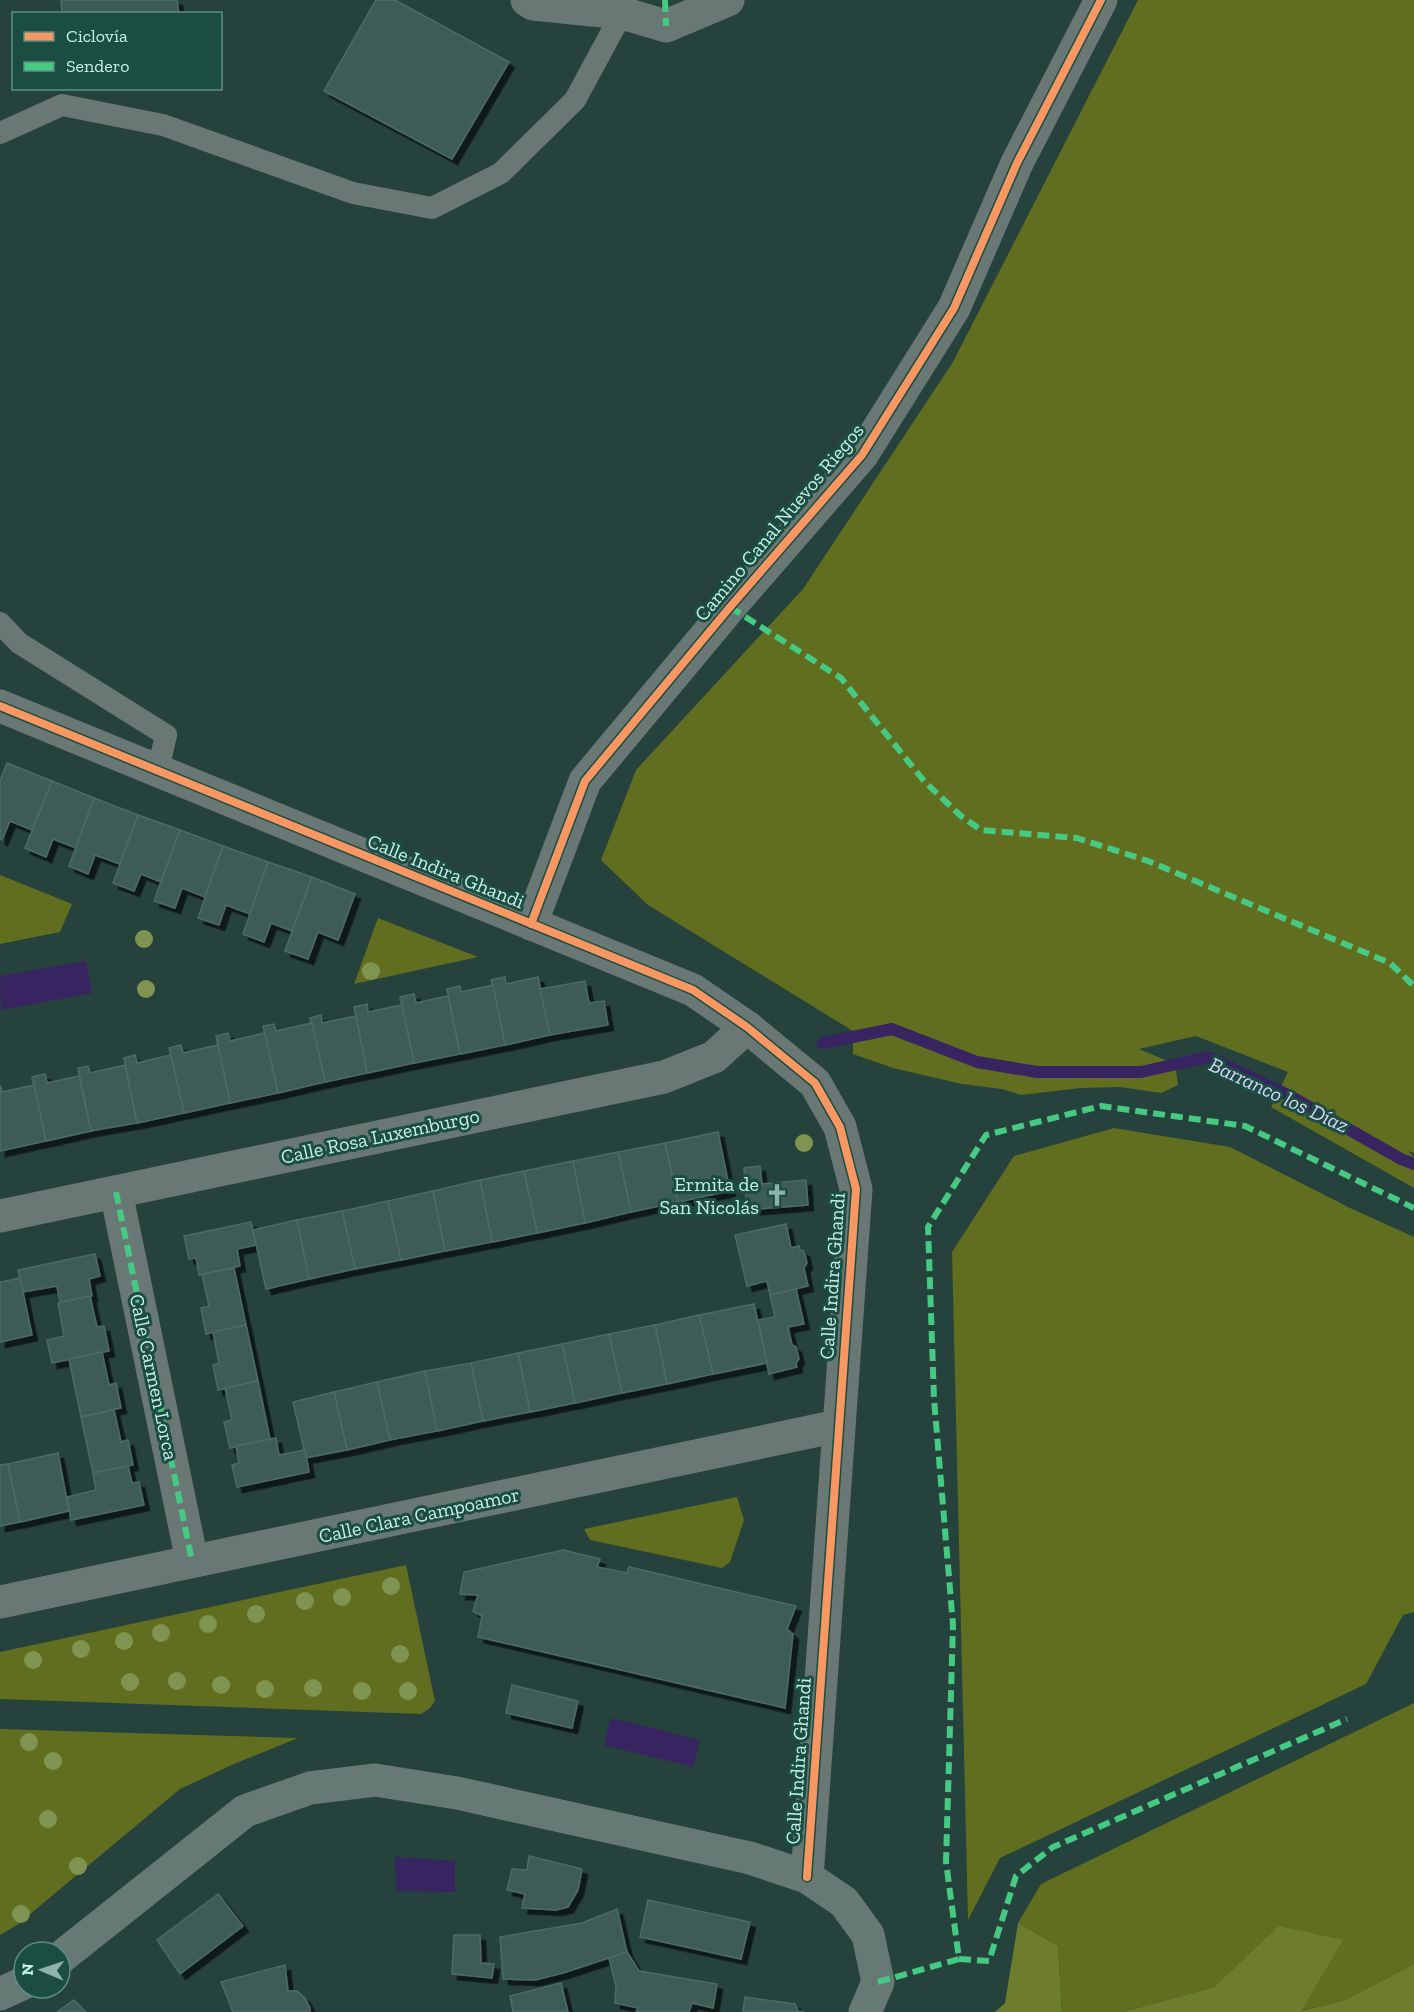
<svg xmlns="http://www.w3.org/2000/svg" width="1414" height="2012" viewBox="0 0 1414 2012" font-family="'Zilla Slab',serif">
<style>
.green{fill:#616e1f}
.forest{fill:#6e7c2e}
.water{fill:#382461}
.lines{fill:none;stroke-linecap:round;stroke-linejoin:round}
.stream{stroke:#382461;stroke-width:12}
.building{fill:#3e5b54;stroke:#4c6c64;stroke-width:1.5;filter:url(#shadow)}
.lane{stroke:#697874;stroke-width:22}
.street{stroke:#697874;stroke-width:33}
.secondary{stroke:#677974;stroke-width:33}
.quiet{stroke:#46c982;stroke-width:6;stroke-dasharray:12 6;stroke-linecap:butt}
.cycleway-casing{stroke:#1b4d42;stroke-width:11}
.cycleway{stroke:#f99763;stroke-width:8}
.tree{fill:#7f9451}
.labels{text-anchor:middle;stroke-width:6;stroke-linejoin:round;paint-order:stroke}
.street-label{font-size:20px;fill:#c6f2e6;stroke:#1b4d42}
.poi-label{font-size:20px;fill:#c6f2e6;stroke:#1b4d42;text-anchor:end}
.water-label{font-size:21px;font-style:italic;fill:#ded4fd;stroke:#1b4d42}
</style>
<defs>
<filter id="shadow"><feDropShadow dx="5.5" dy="5.5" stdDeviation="0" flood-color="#0009"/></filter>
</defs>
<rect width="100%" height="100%" fill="#26423c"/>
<g class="green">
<polygon points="1138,0 1414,0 1414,1153 1408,1151 1414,1157 1414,1188 1271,1107 1288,1072 1196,1036 1139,1049 1175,1064 1178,1085 1161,1093 1120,1087 1081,1088 1021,1095 1002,1089 962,1084 893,1068 853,1054 853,1031 648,905 601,860 636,770 803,589 953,362"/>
<polygon points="0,875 72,904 60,932 0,944"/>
<polygon points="378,918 478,957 354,984"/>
<polygon points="1114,1128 1230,1147 1350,1208 1414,1237 1414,1612 1403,1615 1366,1684 1000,1858 968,1920 952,1252 1014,1156"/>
<polygon points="737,1497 744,1520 730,1562 722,1568 590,1540 584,1529"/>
<polygon points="406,1565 435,1701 430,1708 421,1714 0,1699 0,1652"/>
<polygon points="1414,1703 1414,1964 1345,2000 1300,2011 1278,1926 1214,1987 1123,2012 1062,2012 1058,1946 1018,1923 1041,1884"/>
<polygon points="0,1729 298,1738 234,1764 180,1789 17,1925 0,1935"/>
</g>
<g class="forest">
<polygon points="1018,1923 1058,1946 1062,2012 995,2012 1005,2003"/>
<polygon points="1278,1926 1343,1940 1301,2011 1345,2000 1414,1964 1414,2012 1123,2012 1214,1987"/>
</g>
<g class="water">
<polygon points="86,961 92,993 1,1010 0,976"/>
<polygon points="611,1718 700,1740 693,1767 604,1745"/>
<polygon points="395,1857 455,1861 455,1892 396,1891"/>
</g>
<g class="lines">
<polyline class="stream" points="823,1043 892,1029 977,1062 1037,1072 1141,1072 1208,1057 1290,1096 1401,1159 1414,1164"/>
</g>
<g class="building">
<polygon points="61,0 177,0 179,14 62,14"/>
<polygon points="376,0 395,0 509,62 452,159 324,91"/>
<polygon points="7,763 52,781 32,830 10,821 2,840 0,839 0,781"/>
<polygon points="52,781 94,798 76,848 53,839 46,857 25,848"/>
<polygon points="94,798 138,815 120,864 95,855 88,874 69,866"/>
<polygon points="138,815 180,830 161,882 141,874 134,891 113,883"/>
<polygon points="180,830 223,846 205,897 182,888 175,908 154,901"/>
<polygon points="223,846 268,862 250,914 226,905 219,925 198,918"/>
<polygon points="268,862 312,877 292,931 271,923 264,942 243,934"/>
<polygon points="312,877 355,894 338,940 318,932 308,959 285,951"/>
<polygon points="505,977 506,984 538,977 550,1035 505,1045 491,980"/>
<polygon points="585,981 589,1003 604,1001 608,1025 550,1035 540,989"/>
<polygon points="493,985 505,1045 460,1054 447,989 460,986 461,992"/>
<polygon points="414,994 416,1003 448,996 460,1054 414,1063 400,997"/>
<polygon points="367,1004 368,1012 402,1005 414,1063 367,1073 354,1007"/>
<polygon points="321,1015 322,1023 356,1016 367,1073 325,1082 310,1018"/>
<polygon points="312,1023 325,1082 278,1093 263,1026 274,1024 276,1031"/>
<polygon points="228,1033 230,1041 265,1033 278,1093 230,1103 216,1036"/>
<polygon points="181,1045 183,1053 218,1045 230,1103 184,1113 169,1048"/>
<polygon points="135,1055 137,1063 171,1055 184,1113 137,1123 124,1058"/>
<polygon points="125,1065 137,1123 91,1131 78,1068 88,1066 90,1073"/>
<polygon points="45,1074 47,1083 79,1076 91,1131 46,1141 32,1077"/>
<polygon points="0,1085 2,1092 34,1085 46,1141 0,1151"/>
<polygon points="718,1132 730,1191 678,1202 665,1143"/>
<polygon points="665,1143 678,1202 631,1212 618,1152"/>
<polygon points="618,1152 631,1212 585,1223 573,1161"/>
<polygon points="573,1161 585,1223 537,1233 524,1171"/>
<polygon points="760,1166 762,1184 806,1180 808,1205 747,1210 744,1168"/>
<polygon points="524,1171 537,1233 492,1242 480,1180"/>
<polygon points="480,1180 492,1242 445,1251 433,1191"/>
<polygon points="433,1191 445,1251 401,1260 388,1201"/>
<polygon points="388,1201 401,1260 355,1269 342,1211"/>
<polygon points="342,1211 355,1269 309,1279 297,1220"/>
<polygon points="297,1220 309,1279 266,1289 253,1230"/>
<polygon points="251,1222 256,1245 237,1249 240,1266 199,1275 196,1258 189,1259 184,1236"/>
<polygon points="786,1224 791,1248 799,1246 800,1250 804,1251 807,1263 804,1268 808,1286 770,1295 767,1281 747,1286 735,1235"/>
<polygon points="95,1254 100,1276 89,1279 92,1296 60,1302 57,1286 23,1292 18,1270"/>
<polygon points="234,1268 246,1325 206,1334 201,1308 209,1306 202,1274"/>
<polygon points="20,1278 32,1335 0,1342 0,1282"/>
<polygon points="796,1289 804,1324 788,1327 792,1345 796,1347 799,1359 796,1363 797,1367 769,1374 758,1320 775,1317 770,1295"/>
<polygon points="90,1296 97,1327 104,1326 109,1351 52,1363 47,1340 64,1336 58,1303"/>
<polygon points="754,1304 767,1363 713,1374 699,1315"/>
<polygon points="699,1315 713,1374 667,1384 655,1325"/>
<polygon points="246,1325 258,1381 218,1390 213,1365 219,1363 213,1332"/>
<polygon points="655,1325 667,1384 622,1393 609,1334"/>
<polygon points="609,1334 622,1393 575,1403 562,1344"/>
<polygon points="562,1344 575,1403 530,1412 518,1353"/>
<polygon points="102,1352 109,1385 116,1383 121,1408 81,1417 69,1359"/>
<polygon points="518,1353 530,1412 483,1421 471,1363"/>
<polygon points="471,1363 483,1421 437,1431 425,1371"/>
<polygon points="425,1371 437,1431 390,1440 377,1382"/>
<polygon points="258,1381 270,1439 230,1448 224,1422 232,1420 225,1388"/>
<polygon points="377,1382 390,1440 347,1450 334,1392"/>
<polygon points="334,1392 347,1450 306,1458 293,1402"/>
<polygon points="114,1410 121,1442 128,1440 133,1465 93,1473 81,1417"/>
<polygon points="276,1438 279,1455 305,1450 309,1472 237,1487 232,1465 239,1463 236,1446"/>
<polygon points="58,1453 69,1511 20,1522 8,1464"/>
<polygon points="8,1464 20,1522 0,1526 0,1465"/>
<polygon points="128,1466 132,1483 139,1482 144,1505 71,1520 67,1497 96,1490 93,1473"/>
<polygon points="563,1550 600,1559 597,1567 627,1573 629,1567 796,1606 787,1629 793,1634 785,1708 478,1637 482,1616 473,1611 478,1595 460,1594 464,1572"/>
<polygon points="512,1685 578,1701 572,1728 506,1713"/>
<polygon points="529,1856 582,1869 578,1890 568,1907 556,1910 522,1908 525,1894 507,1890 512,1869 527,1870"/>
<polygon points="218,1894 243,1926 180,1974 157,1940"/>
<polygon points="648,1900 750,1922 741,1959 640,1937"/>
<polygon points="617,1909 627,1952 563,1973 535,1980 503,1979 500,1937 582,1923"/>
<polygon points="454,1935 480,1935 481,1963 494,1964 492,1978 452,1974"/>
<polygon points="627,1952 639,1971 717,1984 713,2008 692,2003 689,2012 636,2012 638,2008 615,2003 616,1987 609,1958"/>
<polygon points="285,1965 288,1991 297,1991 305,1998 310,2008 310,2012 233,2012 221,1982"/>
<polygon points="561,1983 568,2012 513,2012 510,1996"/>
<polygon points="745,1997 795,2004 798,2011 804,2012 743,2012"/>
<polygon points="74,2000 86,2012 57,2012"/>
</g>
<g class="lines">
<g class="lane">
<polyline points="0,133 62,105 163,125 353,193 432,208 501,173 575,100 622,13"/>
<polyline points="0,623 19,643 166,735 158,770"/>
</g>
<g class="street">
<polyline points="527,0 533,4 622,13 666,26 728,0"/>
<polyline points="0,706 693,990 747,1027 815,1083 840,1127 856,1189 807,1877"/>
<polyline points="531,924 585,781 730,607 862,455 954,308 1017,163 1101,0"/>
<polyline points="116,1192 192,1561"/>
<polyline points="0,1216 664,1077 714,1057 747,1027"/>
<polyline points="0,1602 838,1426"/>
</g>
<g class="secondary">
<polyline points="60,1958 245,1811 310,1788 375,1780 457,1793 750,1858 807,1877 844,1902 868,1935 878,1982 865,2012"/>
<polyline points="0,1994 24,1983"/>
</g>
<g class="quiet">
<polyline points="665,0 666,26"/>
<polyline points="730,607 841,678 924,781 961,816 981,830 1077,838 1148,861 1390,963 1414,986"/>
<polyline points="116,1192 192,1561"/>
<polyline points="959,1959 989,1961 1016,1876 1053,1847 1347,1719"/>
<polyline points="878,1982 959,1959 946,1862 953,1625 934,1399 928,1227 986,1135 1101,1106 1245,1126 1414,1208"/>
</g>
<g class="cycleway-casing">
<g id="cycleway">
<polyline points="0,706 693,990 747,1027 815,1083 840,1127 856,1189 807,1877"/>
<polyline points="531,924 585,781 730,607 862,455 954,308 1017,163 1101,0"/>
</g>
</g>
<use href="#cycleway" class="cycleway"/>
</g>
<g class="tree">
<circle cx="144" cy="939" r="9"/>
<circle cx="371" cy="971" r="9"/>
<circle cx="146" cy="989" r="9"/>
<circle cx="804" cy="1143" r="9"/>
<circle cx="391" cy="1586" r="9"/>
<circle cx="342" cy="1597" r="9"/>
<circle cx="305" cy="1601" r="9"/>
<circle cx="256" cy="1614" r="9"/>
<circle cx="208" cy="1624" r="9"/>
<circle cx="161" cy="1633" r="9"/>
<circle cx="124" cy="1641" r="9"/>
<circle cx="81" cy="1649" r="9"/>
<circle cx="400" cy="1654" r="9"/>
<circle cx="33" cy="1660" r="9"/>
<circle cx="177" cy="1681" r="9"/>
<circle cx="130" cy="1682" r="9"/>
<circle cx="221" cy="1685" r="9"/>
<circle cx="313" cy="1688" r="9"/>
<circle cx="265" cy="1689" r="9"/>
<circle cx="362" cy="1691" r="9"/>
<circle cx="408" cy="1691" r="9"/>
<circle cx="29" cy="1742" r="9"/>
<circle cx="53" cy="1761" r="9"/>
<circle cx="48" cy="1819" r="9"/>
<circle cx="78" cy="1866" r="9"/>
<circle cx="21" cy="1914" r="9"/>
</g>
<defs>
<g id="church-bare" transform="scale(1.8)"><path d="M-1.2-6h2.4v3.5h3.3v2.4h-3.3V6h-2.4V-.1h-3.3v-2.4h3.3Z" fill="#8eb4aa" stroke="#1b4d42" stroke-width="2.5" paint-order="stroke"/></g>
</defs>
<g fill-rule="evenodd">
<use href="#church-bare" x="777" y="1195"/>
</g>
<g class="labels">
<g class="street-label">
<text transform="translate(779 522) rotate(-50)" y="7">Camino Canal Nuevos Riegos</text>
<text transform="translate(446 871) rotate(22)" y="7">Calle Indira Ghandi</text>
<text transform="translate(380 1136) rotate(-12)" y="7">Calle Rosa Luxemburgo</text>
<text transform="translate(832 1276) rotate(-86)" y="7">Calle Indira Ghandi</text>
<text transform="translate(154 1377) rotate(78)" y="7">Calle Carmen Lorca</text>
<text transform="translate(419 1515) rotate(-12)" y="7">Calle Clara Campoamor</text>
<text transform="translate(798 1761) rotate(-86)" y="7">Calle Indira Ghandi</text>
</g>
<g class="poi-label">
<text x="759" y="1191">Ermita de<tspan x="759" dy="23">San Nicolás</tspan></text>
</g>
<g class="water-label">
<text transform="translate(1279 1095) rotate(25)" y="7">Barranco los Díaz</text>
</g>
</g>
<rect x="12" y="12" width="210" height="78" fill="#1b4d42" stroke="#5f8f84" stroke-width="1.5"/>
<rect x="24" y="32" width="30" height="9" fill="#f99763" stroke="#5f8f84" stroke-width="1.5"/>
<text x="66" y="42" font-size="18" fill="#c6f2e6">Ciclovía</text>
<rect x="24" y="62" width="30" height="9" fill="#46c982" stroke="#5f8f84" stroke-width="1.5"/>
<text x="66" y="72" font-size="18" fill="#c6f2e6">Sendero</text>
<g transform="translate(42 1970) rotate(272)"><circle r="28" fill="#1b4d42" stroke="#5f8f84" stroke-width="1.5"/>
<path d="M0-4.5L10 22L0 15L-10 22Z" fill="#8eb4aa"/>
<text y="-9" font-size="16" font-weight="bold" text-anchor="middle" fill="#c6f2e6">N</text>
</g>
</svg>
